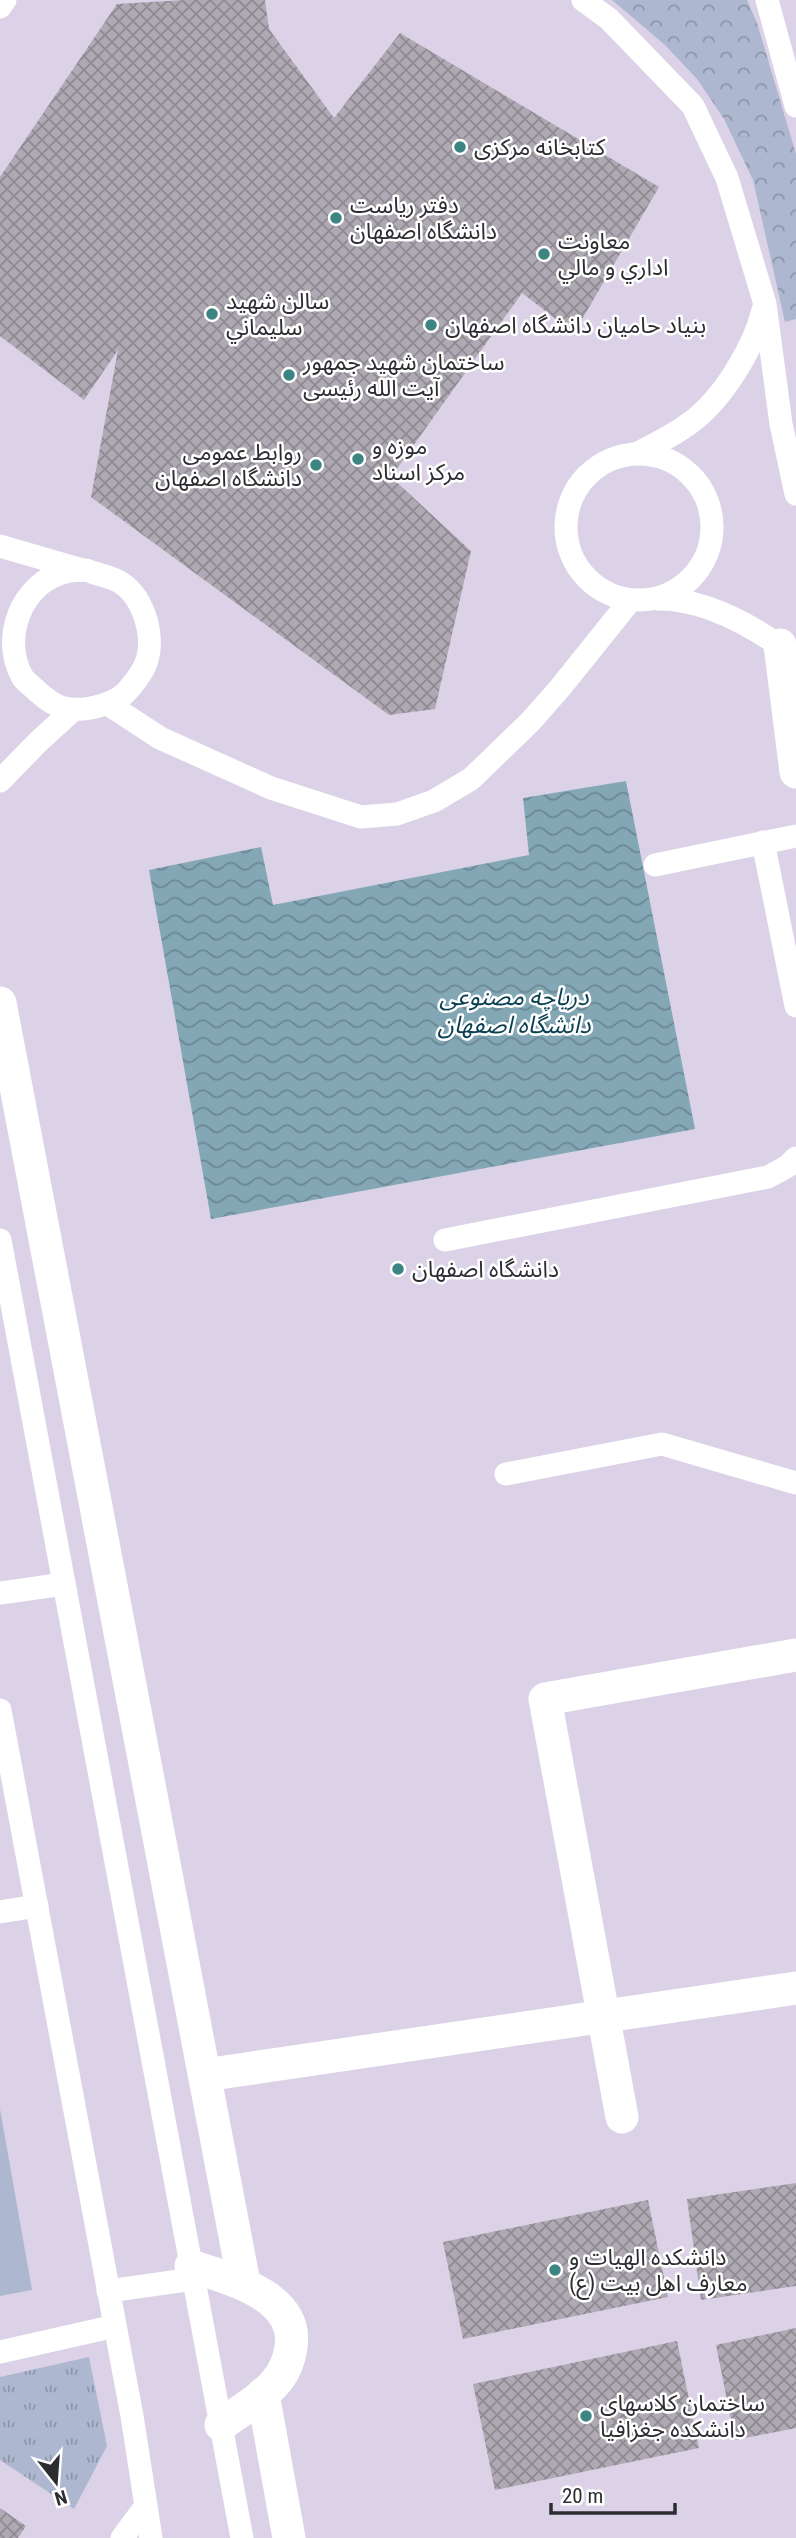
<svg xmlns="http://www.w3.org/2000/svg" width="796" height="2538" viewBox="0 0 796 2538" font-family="'Roboto Condensed','Noto Sans Arabic',sans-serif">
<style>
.education{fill:#dbd2e7}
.grass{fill:url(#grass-tufts)}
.park{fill:url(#park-crowns)}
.pitch{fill:#adb7d0}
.water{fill:url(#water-waves)}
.building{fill:url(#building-cross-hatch)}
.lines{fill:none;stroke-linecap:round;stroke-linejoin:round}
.service{stroke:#fff;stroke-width:23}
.pedestrian{stroke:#fff;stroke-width:33}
.poi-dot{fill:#3d8582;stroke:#fff;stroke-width:2.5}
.labels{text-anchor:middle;stroke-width:5;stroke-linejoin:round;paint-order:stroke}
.poi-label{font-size:23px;fill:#2c2d31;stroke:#fff;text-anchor:start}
.water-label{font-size:24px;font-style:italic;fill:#093f50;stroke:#fff}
</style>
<defs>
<pattern id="grass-tufts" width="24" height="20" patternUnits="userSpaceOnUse" patternTransform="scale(1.75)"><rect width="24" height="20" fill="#adb7d0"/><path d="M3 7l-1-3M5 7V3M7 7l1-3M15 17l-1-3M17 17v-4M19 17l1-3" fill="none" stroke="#8d95a9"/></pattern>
<pattern id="park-crowns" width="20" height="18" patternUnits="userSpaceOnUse" patternTransform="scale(1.75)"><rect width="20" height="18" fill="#adb7d0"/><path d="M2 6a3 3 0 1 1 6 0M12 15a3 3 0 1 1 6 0" fill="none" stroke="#8d95a9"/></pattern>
<pattern id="water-waves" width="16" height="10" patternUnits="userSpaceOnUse" patternTransform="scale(1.75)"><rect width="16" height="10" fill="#83a7b5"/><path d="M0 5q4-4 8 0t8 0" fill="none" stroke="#6b8894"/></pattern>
<pattern id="building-cross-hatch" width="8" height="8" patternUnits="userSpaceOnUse" patternTransform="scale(1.75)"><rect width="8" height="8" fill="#aea9b2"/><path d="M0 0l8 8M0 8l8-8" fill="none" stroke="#8e8a91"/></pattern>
</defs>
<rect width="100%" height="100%" fill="#dce0ea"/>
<rect class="education" x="0" y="0" width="796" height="2538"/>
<polygon class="grass" points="89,2357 107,2446 74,2509 0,2460 0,2377"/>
<polygon class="park" points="612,0 747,0 757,23 796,154 796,319 785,322 753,180 724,119 697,79 665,45"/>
<polygon class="pitch" points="0,2109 32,2290 0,2296"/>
<polygon class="water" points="626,781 695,1129 211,1219 149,870 261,847 273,905 529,855 523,798"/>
<g class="building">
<polygon points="184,0 265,0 269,29 334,118 400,33 659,187 574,333 522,293 391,477 471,551 435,709 389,715 91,497 118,350 84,400 0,336 0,177 117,4"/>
<polygon points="796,2183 796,2286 701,2300 687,2199"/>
<polygon points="648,2200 668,2297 463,2339 443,2242"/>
<polygon points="796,2328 796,2428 735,2440 716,2345"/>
<polygon points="677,2341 699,2448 495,2490 473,2384"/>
<polygon points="0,2508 26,2526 18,2538 0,2538"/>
</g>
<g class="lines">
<g class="service">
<polyline points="583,0 609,19 693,106 727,178 765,304 781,424 796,494"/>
<polyline points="767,0 796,106"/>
<polyline points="0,7 5,0"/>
<path d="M638,453C656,444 674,435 690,423C722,400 754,348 763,310"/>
<circle cx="639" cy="527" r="73"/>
<polyline points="0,546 79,569"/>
<path d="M86,570C96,574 107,576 116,580C143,593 156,636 146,663C143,672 134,683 128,690C119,701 104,705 91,708C67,712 56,708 38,692C34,688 27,683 23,678C0,639 21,583 65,572C71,570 79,571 86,570Z"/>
<path d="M659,599C706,599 753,626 790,653"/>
<polyline points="108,704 160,738 271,788 361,817 397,814 434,801 471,779 530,722 560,688 629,602"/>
<polyline points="0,781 38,742 72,711"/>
<polyline points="763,842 796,1006"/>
<polyline points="655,865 796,836"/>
<polyline points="0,1240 242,2538"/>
<polyline points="445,1240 768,1177 788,1166 796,1158"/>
<polyline points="506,1474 662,1444 796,1483"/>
<polyline points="0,1593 64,1584"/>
<polyline points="0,1710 132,2416 151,2538"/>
<polyline points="0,1912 37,1906"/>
<polyline points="108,2291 194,2279"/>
<polyline points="0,2352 115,2326"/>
<polyline points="122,2538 145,2507"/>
</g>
<g class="pedestrian">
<polyline points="780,645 796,772"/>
<polyline points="0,1003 244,2283"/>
<polyline points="205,2075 796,1988"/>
<polyline points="622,2117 545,1699 796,1655"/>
<path d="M191,2266C227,2278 299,2295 291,2347C289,2361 283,2375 273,2385C259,2401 238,2412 221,2425"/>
<polyline points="263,2394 289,2538"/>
</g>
</g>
<g class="poi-dot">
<circle cx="460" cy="147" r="7"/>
<circle cx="336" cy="218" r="7"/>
<circle cx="544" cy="254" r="7"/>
<circle cx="212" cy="314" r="7"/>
<circle cx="431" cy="325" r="7"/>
<circle cx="289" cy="375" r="7"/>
<circle cx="358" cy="459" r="7"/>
<circle cx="316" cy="465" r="7"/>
<circle cx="398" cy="1269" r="7"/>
<circle cx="555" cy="2270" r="7"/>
<circle cx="586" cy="2416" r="7"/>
</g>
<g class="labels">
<g class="poi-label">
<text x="474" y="155">کتابخانه مرکزی</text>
<text x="350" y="213">دفتر ریاست<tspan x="350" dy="26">دانشگاه اصفهان</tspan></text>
<text x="558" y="249">معاونت<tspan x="558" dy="26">اداري و مالي</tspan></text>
<text x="226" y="309">سالن شهيد<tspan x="226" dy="26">سليماني</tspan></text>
<text x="445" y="333">بنياد حاميان دانشگاه اصفهان</text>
<text x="303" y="370">ساختمان شهید جمهور<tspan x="303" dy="26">آیت الله رئیسی</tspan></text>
<text x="372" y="454">موزه و<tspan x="372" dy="26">مرکز اسناد</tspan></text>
<text x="302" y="460" text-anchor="end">روابط عمومی<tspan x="302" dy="26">دانشگاه اصفهان</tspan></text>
<text x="412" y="1277">دانشگاه اصفهان</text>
<text x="569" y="2265">دانشکده الهیات و<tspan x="569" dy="26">معارف اهل بیت (ع)</tspan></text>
<text x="600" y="2411">ساختمان کلاسهای<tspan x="600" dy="26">دانشکده جغزافیا</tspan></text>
</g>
<g class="water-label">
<text x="514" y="1005">دریاچه مصنوعی<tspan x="514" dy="28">دانشگاه اصفهان</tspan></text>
</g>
</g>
<g transform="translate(56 2482) rotate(163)" stroke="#ffffff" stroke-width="5" paint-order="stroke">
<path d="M0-5L12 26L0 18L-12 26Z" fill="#2c2d31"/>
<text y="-10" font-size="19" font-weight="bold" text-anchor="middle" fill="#2c2d31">N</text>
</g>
<path d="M551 2503v10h124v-10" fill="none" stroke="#2c2d31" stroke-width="3.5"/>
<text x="562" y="2503" font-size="21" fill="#2c2d31" stroke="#ffffff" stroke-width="5" paint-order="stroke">20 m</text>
</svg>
